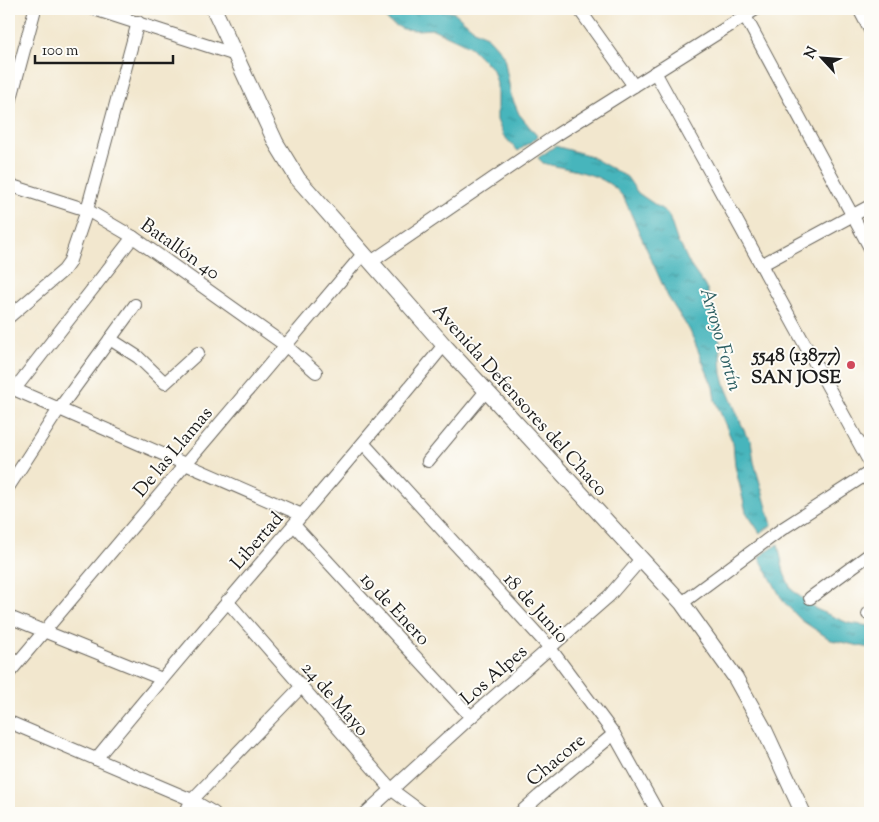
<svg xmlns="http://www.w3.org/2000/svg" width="879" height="822" viewBox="0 0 879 822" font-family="'Sorts Mill Goudy',serif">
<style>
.water{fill:url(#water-ripples);stroke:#31686c}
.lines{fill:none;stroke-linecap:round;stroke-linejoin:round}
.minor-casing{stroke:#67635a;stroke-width:14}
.major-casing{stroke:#67635a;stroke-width:17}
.minor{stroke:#fff;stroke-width:12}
.major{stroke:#fff;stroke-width:15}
.poi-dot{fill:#d1495b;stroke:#fdfcf7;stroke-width:2}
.labels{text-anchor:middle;stroke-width:4;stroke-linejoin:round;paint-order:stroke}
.street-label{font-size:19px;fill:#1c1c1c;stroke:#fdfcf7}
.poi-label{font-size:19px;font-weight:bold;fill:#1c1c1c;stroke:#fdfcf7;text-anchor:end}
.water-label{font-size:20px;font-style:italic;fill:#2f6164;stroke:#fdfcf7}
</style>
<defs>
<pattern id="water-ripples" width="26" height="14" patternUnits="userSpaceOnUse" patternTransform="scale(1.25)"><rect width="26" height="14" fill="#46b5bc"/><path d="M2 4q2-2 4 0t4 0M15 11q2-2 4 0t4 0" fill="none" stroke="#3a9298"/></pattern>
</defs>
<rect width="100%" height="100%" fill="#fdfcf7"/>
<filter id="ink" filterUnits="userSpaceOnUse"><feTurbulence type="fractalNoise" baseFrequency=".02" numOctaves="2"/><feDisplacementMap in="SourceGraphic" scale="10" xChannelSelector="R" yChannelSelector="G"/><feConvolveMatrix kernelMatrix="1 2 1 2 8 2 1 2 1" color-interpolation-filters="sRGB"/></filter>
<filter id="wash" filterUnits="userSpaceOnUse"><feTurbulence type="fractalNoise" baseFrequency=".0096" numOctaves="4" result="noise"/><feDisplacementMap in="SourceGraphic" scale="20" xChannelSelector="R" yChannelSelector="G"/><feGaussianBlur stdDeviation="1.12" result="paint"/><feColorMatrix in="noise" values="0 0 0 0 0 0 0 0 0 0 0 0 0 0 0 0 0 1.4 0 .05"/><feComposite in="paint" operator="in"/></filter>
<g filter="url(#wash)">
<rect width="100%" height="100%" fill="#f2e7ce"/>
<g class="water">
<polygon points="380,9 441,9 455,13 476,31 488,37 498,48 504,57 511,95 519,114 538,137 518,151 503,135 497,120 497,84 493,70 470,47 461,42 433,29 416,30 403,29 389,22 382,13"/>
<path d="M555,146L588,155L627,177L638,193L666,212L669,216L678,243L681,246L690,265L707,289L717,324L720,342L722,373L725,385L746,435L751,440L754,462L772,525L760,533L746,512L735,466L733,443L715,400L713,387L690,331L668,297L624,198C605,172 572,171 543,163L538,158Z"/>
<polygon points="778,544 784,573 791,589 798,595 816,609 848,623 870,626 870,648 831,640 801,620 783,601 759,557"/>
</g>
</g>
<g filter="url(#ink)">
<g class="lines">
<g class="minor-casing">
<g id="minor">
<polyline points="94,9 236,55"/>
<polyline points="579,9 634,86"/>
<polyline points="859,9 870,30"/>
<polyline points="745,16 870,248"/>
<polyline points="655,72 870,463"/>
<polyline points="9,106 35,9"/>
<polyline points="9,185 87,210 133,237 285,345 316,372"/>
<polyline points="371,262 558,134 756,9"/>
<polyline points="761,265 870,206"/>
<polyline points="9,317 64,270 69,263 87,210 138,22"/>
<polyline points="110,339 138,357 165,383 198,353"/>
<polyline points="9,387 302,515"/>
<polyline points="14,390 133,237"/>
<polyline points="364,444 550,648 614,734 658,813"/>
<polyline points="428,461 486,391"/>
<polyline points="9,486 59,409 135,305"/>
<polyline points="294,525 471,717"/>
<polyline points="810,598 870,554"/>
<polyline points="227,601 392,790 423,813"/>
<polyline points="682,603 782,529 870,472"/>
<polyline points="868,614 870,612"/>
<polyline points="9,617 162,679"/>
<polyline points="9,673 363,254"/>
<polyline points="9,722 192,800 214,813"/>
<path d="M96,759C210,619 331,485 444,345"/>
<polyline points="185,813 192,800 301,687"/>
<polyline points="366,813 471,717 609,596 641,559"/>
<polyline points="520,813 539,796 614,734"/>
</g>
</g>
<g class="major-casing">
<polyline id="major" points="214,9 276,143 298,179 444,345 682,603 735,677 765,731 803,813"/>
</g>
<use href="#minor" class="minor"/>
<use href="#major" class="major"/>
</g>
</g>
<circle class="poi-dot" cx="851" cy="365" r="5"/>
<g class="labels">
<g class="street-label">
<text transform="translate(181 248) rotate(35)" y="7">Batallón 40</text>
<text transform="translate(521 399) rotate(48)" y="7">Avenida Defensores del Chaco</text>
<text transform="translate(172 451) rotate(-50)" y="7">De las Llamas</text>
<text transform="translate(256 540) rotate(-49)" y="7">Libertad</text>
<text transform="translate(537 607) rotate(48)" y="7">18 de Junio</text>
<text transform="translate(396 608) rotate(47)" y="7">19 de Enero</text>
<text transform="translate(493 674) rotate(-41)" y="7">Los Alpes</text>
<text transform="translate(336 698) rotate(49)" y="7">24 de Mayo</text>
<text transform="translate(555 759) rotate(-40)" y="7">Chacore</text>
</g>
<g class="poi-label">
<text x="841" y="361">5548 (13877)<tspan x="841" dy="22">SAN JOSE</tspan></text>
</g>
<g class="water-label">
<text transform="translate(722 339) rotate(74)" y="7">Arroyo Fortín</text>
</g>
</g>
<rect width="879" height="822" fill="none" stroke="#fdfcf7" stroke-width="30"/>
<g transform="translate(822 58) rotate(296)" stroke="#fdfcf7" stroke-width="4" paint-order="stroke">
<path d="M0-4L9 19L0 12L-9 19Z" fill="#1c1c1c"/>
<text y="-8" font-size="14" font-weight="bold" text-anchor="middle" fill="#1c1c1c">N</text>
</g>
<path d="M35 55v8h138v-8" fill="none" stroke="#1c1c1c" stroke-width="2.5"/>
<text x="42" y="55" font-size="15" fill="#1c1c1c" stroke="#fdfcf7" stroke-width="4" paint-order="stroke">100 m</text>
</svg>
